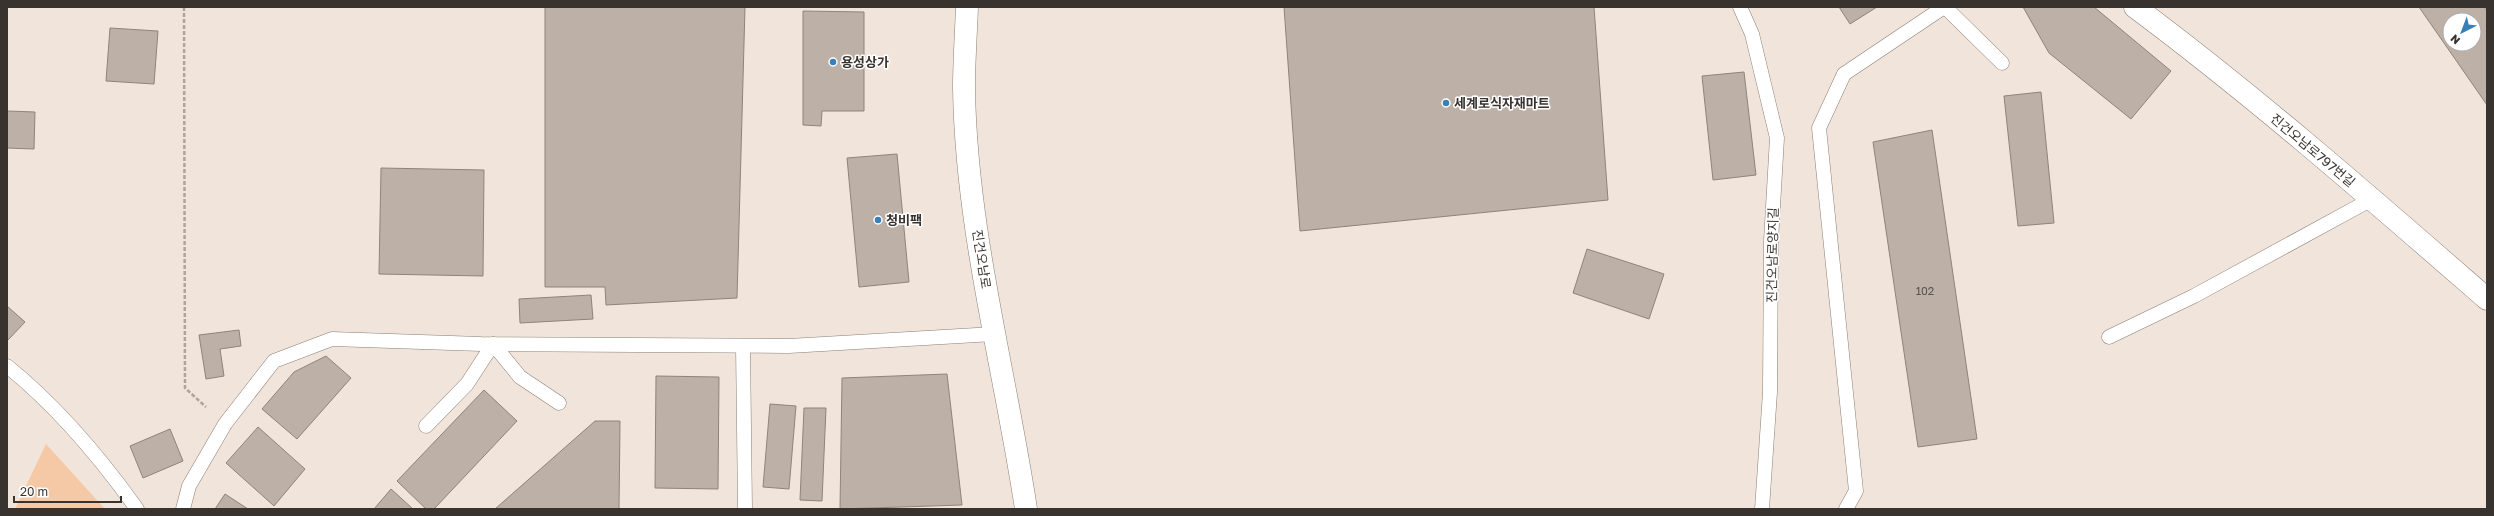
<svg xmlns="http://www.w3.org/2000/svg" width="2494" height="516" viewBox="0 0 2494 516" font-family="'Golos Text','Noto Sans KR',sans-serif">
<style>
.green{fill:#f6c9a6}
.building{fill:#bcb0a7;stroke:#8f837b;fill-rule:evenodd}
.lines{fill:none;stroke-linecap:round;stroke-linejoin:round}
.service-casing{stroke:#8a7f76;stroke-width:15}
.minor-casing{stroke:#8a7f76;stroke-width:23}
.secondary-casing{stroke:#8a7f76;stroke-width:23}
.path{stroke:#afa49d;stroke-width:2.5;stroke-dasharray:4 2;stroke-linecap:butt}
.service{stroke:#fff;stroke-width:14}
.minor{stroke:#fff;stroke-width:22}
.secondary{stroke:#fff;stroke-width:22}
.poi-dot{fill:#3880b5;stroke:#fff;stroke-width:1.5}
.labels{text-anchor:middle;stroke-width:3;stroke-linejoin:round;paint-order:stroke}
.number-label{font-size:11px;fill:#59524d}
.poi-label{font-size:13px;font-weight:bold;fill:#38332f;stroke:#fff;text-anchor:start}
.street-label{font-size:13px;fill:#38332f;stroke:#fff}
</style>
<rect width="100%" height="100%" fill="#f1e4da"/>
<polygon class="green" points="46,444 105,509 15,509"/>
<g class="building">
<polygon points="545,7 745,7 737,298 606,305 605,287 545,287"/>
<polygon points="1284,7 1594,7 1608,200 1300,231"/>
<polygon points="1839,7 1877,7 1850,24"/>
<polygon points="2023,7 2094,7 2171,71 2131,119 2049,53"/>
<path d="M2419,7H2484L2487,11V105ZM2450,20H2474V44H2450Z"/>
<polygon points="803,11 864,12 864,111 822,111 821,126 803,125"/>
<polygon points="110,28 158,31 154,84 106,81"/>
<polygon points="1744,72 1756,175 1713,180 1702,76"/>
<polygon points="2041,92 2054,223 2018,226 2004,96"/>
<polygon points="7,111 35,112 34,149 7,148"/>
<polygon points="1932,130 1977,439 1918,447 1873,142"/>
<polygon points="897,154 909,282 859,287 847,158"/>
<polygon points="381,168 484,170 483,276 379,274"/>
<polygon points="1587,249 1664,274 1649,319 1573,293"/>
<polygon points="591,295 593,319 520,323 519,299"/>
<polygon points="7,306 25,322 8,340 7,339"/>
<polygon points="239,330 241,346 220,349 224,376 206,379 199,335"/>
<polygon points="326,356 351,378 297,439 262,409 294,372"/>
<polygon points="947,374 962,505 840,509 842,378"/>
<polygon points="656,376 719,377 718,489 655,488"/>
<polygon points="484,390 517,421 434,509 426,509 397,481"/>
<polygon points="770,404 796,406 789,489 763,487"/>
<polygon points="804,408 826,408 822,501 800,500"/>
<polygon points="595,421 620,421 619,509 495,509"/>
<polygon points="258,427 305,469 274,506 226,463"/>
<polygon points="170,429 183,461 143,478 130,446"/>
<polygon points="391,489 413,509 374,509"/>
<polygon points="225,494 248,509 215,509"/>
</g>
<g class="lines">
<g class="service-casing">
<g id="service">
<polyline points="1740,7 1752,34 1777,138 1771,241 1770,392 1762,509"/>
<polyline points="1945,7 2002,63"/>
<polyline points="2109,337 2194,296 2372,199"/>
<polyline points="743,346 745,509"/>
<path d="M7,366C58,407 99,456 137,509"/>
<polyline points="426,426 467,384 493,344 520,377 559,403"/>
<polyline points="183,509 189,486 225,424 274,361 332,339 481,344 789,346 994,334"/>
<polyline points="1846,509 1856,491 1819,128 1844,74 1944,7"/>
</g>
</g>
<g class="minor-casing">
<path id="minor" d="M2135,7C2257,98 2372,199 2487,299"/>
</g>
<g class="secondary-casing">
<path id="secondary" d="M967,7C966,34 964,61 964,88C966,230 1005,370 1026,509"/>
</g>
<polyline class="path" points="184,7 185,388 206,407"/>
<use href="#service" class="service"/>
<use href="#minor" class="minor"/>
<use href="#secondary" class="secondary"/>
</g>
<g class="poi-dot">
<circle cx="833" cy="62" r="4"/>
<circle cx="1446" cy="103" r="4"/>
<circle cx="878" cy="220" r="4"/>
</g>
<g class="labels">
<g class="number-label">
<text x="1925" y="295">102</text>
</g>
<g class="poi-label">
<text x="841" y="67">용성상가</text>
<text x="1454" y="108">세계로식자재마트</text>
<text x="886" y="225">청비팩</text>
</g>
<g class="street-label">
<text transform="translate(2313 150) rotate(40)" y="5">진건오남로797번길</text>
<text transform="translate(1772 255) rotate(-89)" y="5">진건오남로양지길</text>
<text transform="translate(982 259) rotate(81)" y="5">진건오남로</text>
</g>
</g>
<rect width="2494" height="516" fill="none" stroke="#38332f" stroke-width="16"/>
<g transform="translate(2462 32) rotate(222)"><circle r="19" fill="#ffffff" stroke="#afadac"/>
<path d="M0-3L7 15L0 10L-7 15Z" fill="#3880b5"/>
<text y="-6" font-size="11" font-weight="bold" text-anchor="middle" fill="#38332f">N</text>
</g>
<path d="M14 496v6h107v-6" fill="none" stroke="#38332f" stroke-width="2"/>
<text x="20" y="496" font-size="12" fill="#38332f" stroke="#ffffff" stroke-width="3" paint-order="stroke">20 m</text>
</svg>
